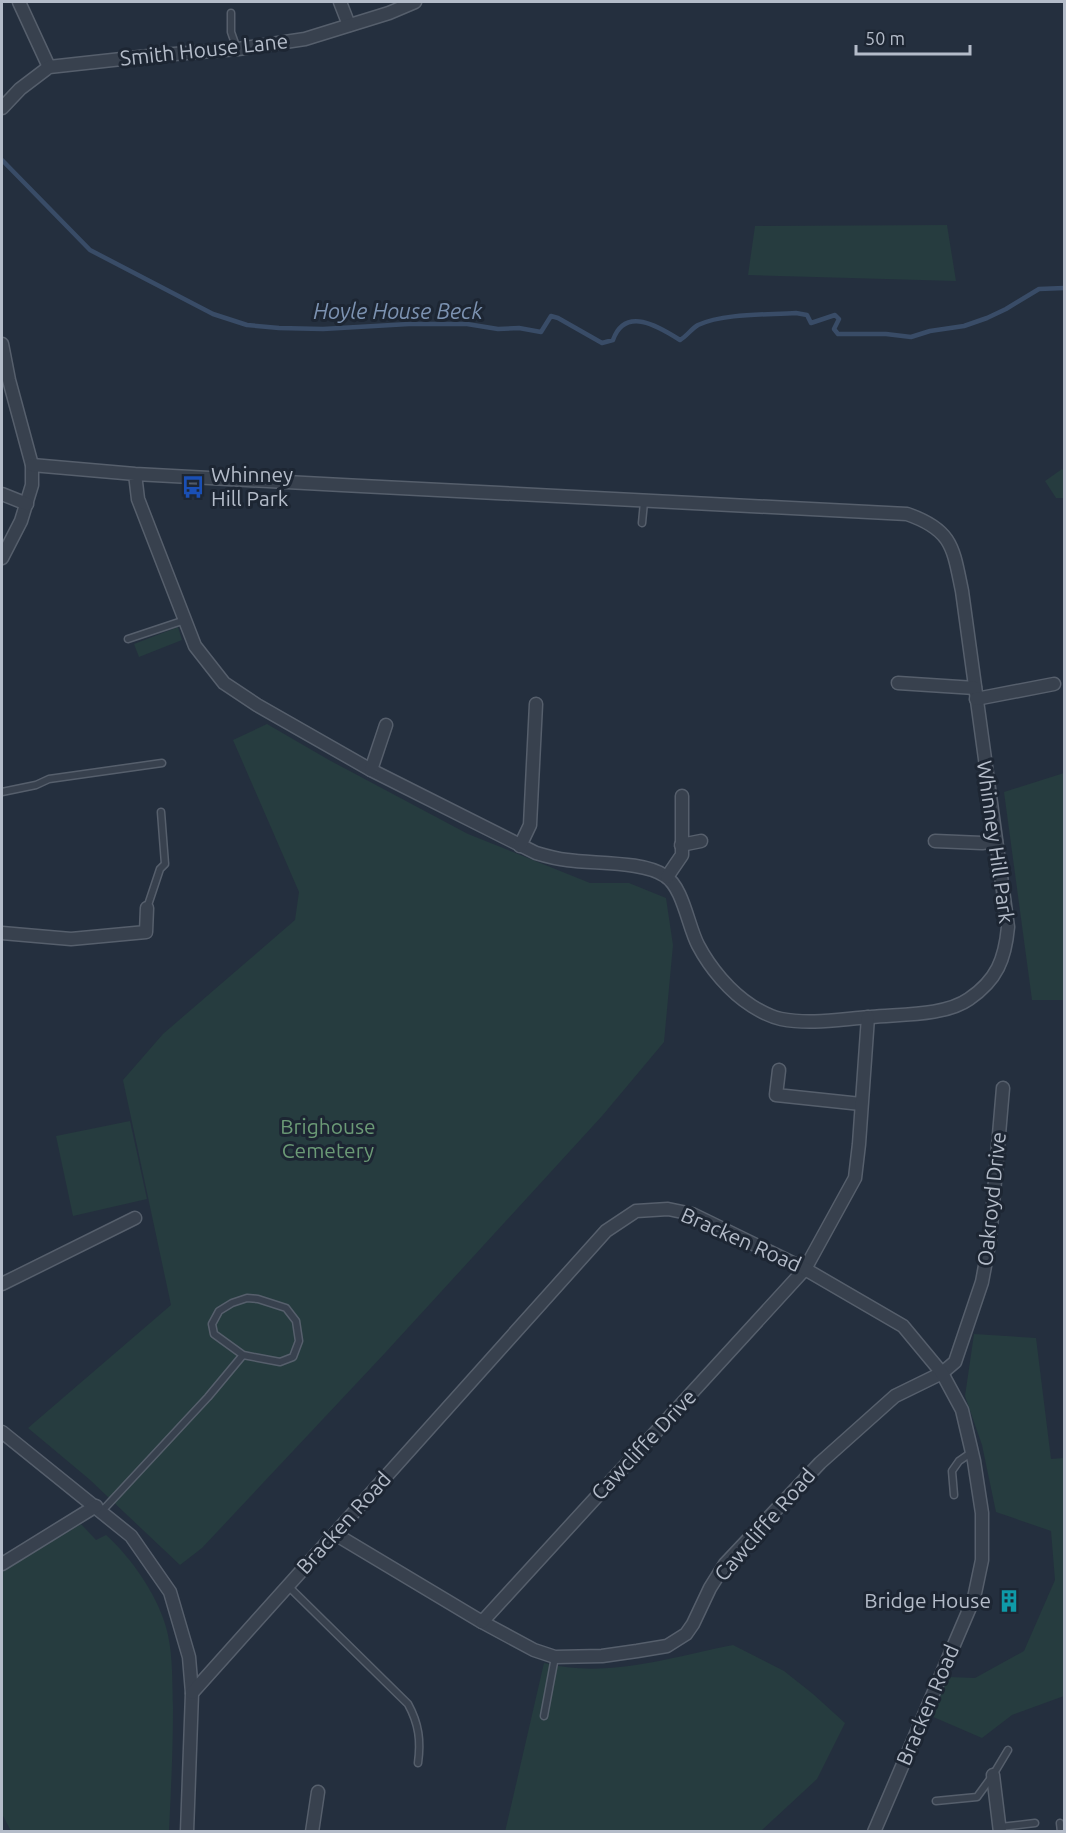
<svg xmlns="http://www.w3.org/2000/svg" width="1066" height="1833" viewBox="0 0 1066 1833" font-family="Ubuntu,sans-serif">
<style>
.green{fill:#263c3f}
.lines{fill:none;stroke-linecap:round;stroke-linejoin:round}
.stream{stroke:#394c67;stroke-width:4.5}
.lane-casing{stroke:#565f6c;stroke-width:9}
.street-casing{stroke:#565f6c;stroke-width:15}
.lane{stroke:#38414e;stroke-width:6}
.street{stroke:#38414e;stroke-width:12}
.labels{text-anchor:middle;stroke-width:6;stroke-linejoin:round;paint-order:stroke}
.street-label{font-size:21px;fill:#b4bcc9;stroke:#1d2633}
.poi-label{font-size:21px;fill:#b4bcc9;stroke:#1d2633;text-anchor:start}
.park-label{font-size:21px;fill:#6b9a76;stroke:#1d2633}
.water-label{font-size:22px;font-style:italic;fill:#7c92b1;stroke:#1d2633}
</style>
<rect width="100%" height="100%" fill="#242f3e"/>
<g class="green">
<polygon points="947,225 956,281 748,275 755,226"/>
<polygon points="1062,469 1064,471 1064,498 1056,498 1045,481"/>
<polygon points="178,627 182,640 139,657 134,644"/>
<polygon points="267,724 329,760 468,834 590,883 629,883 666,898 673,945 664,1042 602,1116 385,1353 202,1548 180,1565 89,1479 28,1428 171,1305 123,1080 163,1034 295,920 299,892 233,740"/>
<polygon points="1064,773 1064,1000 1032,1000 1004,792"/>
<polygon points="130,1121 147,1199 73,1216 56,1136"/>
<polygon points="974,1334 1036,1338 1051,1459 1064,1458 1064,1696 1012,1715 982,1738 931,1716 949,1677 975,1678 1024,1651 1055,1580 1051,1531 996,1512 982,1445 965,1396"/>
<path d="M81,1524L96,1540L106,1535C132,1558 161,1600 168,1635C173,1658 172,1683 173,1708C173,1749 171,1790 169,1831H11L2,1814V1572Z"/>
<path d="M733,1645L784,1671L813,1694L845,1723L817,1779L761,1831L505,1832L544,1663C606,1679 672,1657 733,1645Z"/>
</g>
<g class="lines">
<path class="stream" d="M2,160L90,250L213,314L247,325L279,328L323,329L409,324H467L498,329L519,328L541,332L551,316L558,318L602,343L613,340C625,306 658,326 680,340C687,336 691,329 698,325C724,313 768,315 796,313L807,315L811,323L835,315L839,319L834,329L838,334H886L911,337L930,331L964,326L987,318L1006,309L1039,289L1064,288"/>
<g class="lane-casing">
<g id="lane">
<polyline points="231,13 231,32 237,49"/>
<polyline points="642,523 644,502"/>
<polyline points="128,639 185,620"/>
<polyline points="2,792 36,785 49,779 162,763"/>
<polyline points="147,908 160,869 165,864 161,812"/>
<polyline points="954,1495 952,1471 959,1461 972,1452"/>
<polyline points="102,1511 208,1397 243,1355 214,1334 212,1324 219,1311 232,1303 247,1298 258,1299 286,1308 296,1321 299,1341 293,1357 280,1362 243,1355"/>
<path d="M288,1586L408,1704C419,1724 421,1741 418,1763"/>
<polyline points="544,1716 555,1657"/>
<polyline points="936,1801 977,1797 993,1775 1008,1750"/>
<polyline points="1060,1823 1061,1832"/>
<polyline points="1000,1827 1035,1823"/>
</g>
</g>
<g class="street-casing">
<g id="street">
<polyline points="19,2 49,67"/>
<polyline points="340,2 349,25"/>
<polyline points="2,108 20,89 49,67 149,56 238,49 305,39 389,13 415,2"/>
<polyline points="2,344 9,380 32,465 32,485 21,521 2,558"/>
<path d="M32,465L135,474L342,485L907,514C953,530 953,548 962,591L1008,927C1005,959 997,980 969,999C945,1016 900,1014 871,1017C841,1019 811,1025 781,1019C772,1017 760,1011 752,1006C730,992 710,968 698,945C688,926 683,887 665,876C644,861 594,864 567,860C557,859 546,856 536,853L371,770L257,705L224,683L195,646L138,499L135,474"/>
<polyline points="2,494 27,504"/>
<polyline points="898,683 975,688"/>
<polyline points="976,699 1054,684"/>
<polyline points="371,770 386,725"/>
<polyline points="935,841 982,843 996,841"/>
<polyline points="681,845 701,841"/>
<polyline points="520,846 530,825 536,704"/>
<polyline points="667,877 682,855 682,796"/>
<polyline points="2,933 71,939 146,932 147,908"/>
<polyline points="779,1070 776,1095 861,1104"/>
<polyline points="2,1284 135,1218"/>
<polyline points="2,1432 131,1536 170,1592 189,1657 192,1693 187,1832"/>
<polyline points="335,1534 482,1622 534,1650 555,1657 602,1656 637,1651 667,1646 686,1634 693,1624 710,1588 725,1564 820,1463 895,1396 942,1373 955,1362 982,1282 990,1239 1003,1088"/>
<polyline points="2,1564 96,1506"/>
<polyline points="482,1622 805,1269 855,1178 859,1144 868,1017"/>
<polyline points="192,1693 606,1231 636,1211 668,1209 692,1214 805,1269 903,1326 942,1373 962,1410 974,1461 982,1513 982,1560 974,1598 874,1832"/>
<polyline points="993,1775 1000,1832"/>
<polyline points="312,1832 318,1792"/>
</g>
</g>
<use href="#lane" class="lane"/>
<use href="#street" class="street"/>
</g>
<defs>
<g id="bus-bare" transform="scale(1.8)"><path d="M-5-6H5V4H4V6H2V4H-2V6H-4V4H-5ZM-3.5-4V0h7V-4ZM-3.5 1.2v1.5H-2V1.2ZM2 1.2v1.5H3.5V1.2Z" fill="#1a4fb4" stroke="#1d2633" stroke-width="2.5" paint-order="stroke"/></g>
<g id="building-bare" transform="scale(1.8)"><path d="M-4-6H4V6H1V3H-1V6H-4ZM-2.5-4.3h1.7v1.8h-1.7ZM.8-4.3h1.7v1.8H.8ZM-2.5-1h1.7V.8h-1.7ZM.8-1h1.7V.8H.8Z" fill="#0f9aa8" stroke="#1d2633" stroke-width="2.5" paint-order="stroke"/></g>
</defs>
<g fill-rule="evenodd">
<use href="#bus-bare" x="193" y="487"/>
<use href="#building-bare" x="1009" y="1601"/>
</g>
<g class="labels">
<g class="street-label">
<text transform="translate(204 50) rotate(-6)" y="7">Smith House Lane</text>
<text transform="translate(995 842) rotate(82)" y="7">Whinney Hill Park</text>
<text transform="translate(992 1199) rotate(-84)" y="7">Oakroyd Drive</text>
<text transform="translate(741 1240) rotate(24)" y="7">Bracken Road</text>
<text transform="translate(644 1445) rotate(-47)" y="7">Cawcliffe Drive</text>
<text transform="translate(344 1523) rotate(-48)" y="7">Bracken Road</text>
<text transform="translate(765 1525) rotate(-49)" y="7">Cawcliffe Road</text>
<text transform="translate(928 1705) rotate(-67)" y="7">Bracken Road</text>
</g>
<g class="poi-label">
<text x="211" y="482">Whinney<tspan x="211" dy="24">Hill Park</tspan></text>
<text x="991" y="1608" text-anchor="end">Bridge House</text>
</g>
<g class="park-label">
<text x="328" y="1134">Brighouse<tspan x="328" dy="24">Cemetery</tspan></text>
</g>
<g class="water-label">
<text x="398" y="319">Hoyle House Beck</text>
</g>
</g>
<rect width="1066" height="1833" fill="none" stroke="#b4bcc9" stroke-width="6"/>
<path d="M856 45v9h114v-9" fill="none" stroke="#b4bcc9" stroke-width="3"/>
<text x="865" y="45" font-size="18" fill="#b4bcc9" stroke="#1d2633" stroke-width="4.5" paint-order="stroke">50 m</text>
</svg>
